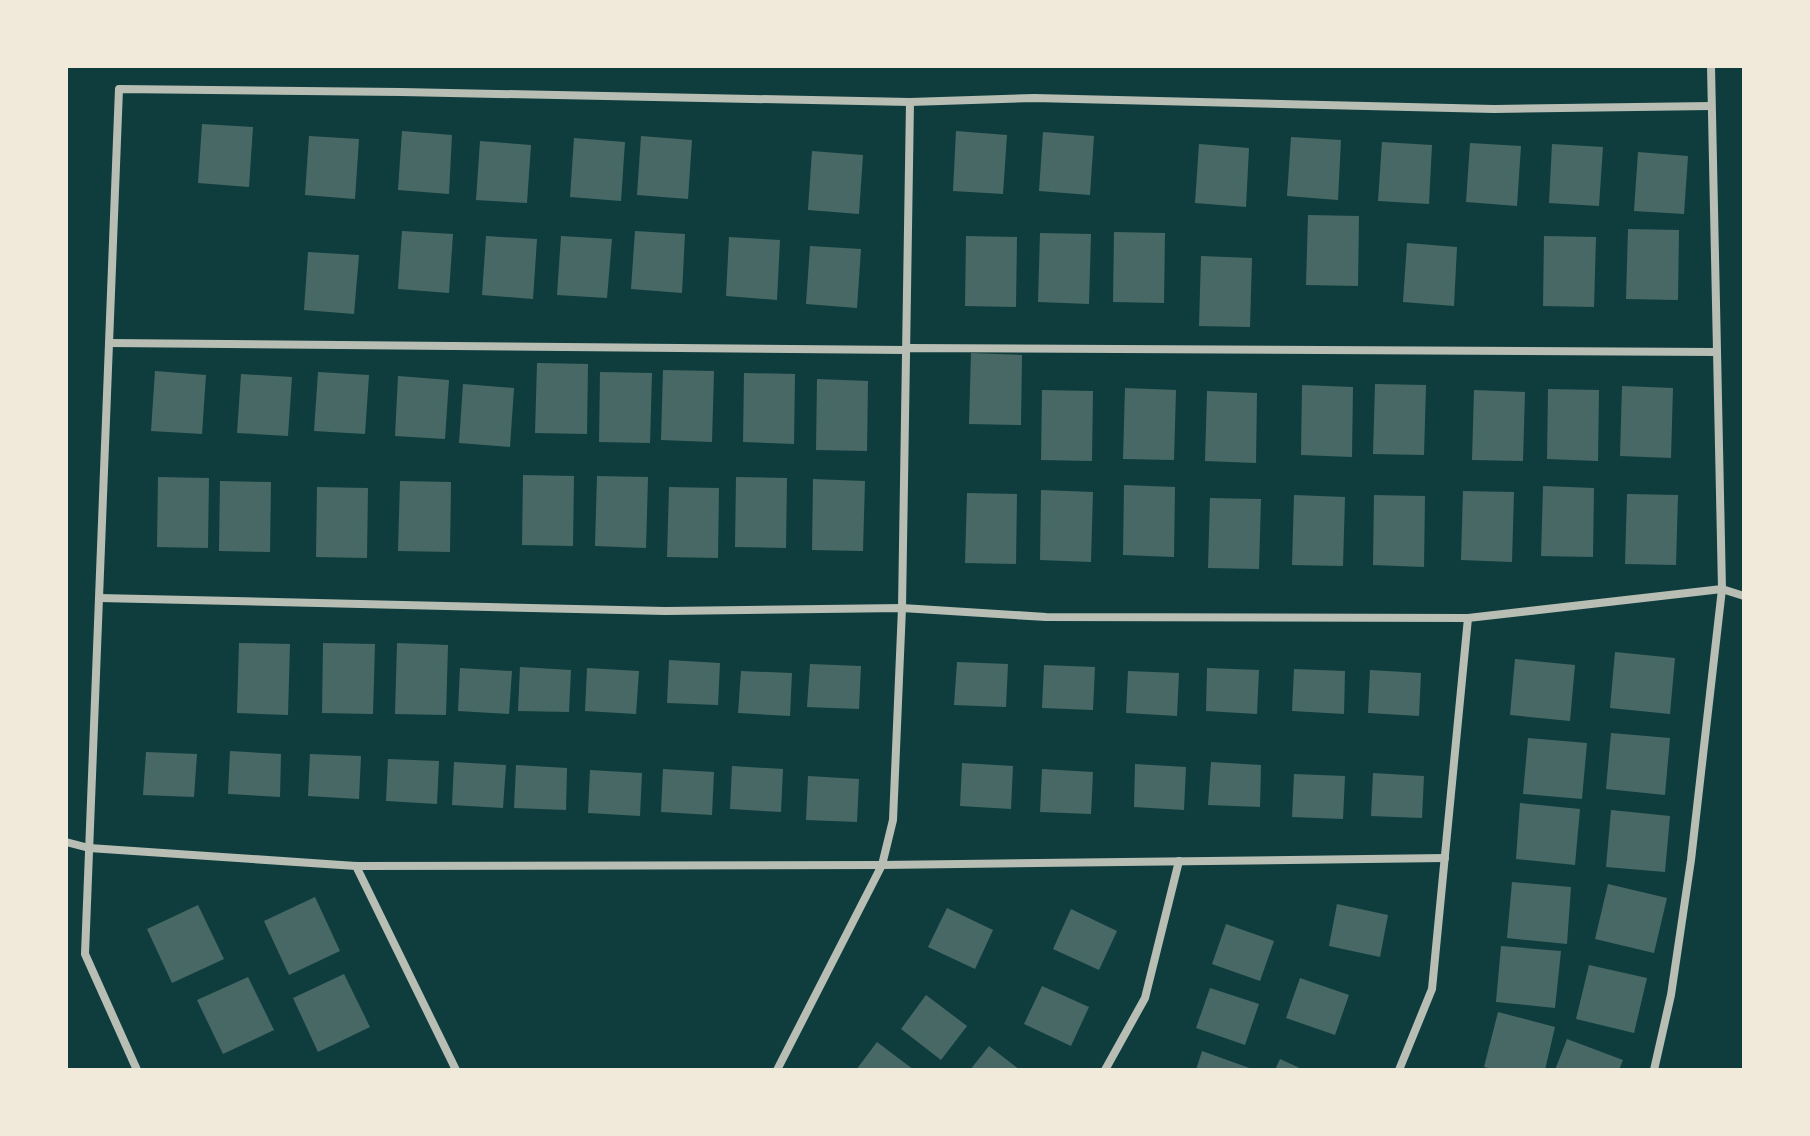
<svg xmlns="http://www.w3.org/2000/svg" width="1810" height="1136" viewBox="0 0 1810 1136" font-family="Bitter,serif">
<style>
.building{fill:#486865}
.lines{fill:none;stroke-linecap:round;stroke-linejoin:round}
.minor{stroke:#b8beb3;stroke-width:8}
</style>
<rect width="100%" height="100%" fill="#0f3d3e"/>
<g class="building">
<polygon points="202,124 253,127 249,187 198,183"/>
<polygon points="402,131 452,135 449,194 398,190"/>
<polygon points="956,131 1007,135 1003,194 953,191"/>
<polygon points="1043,132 1094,136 1090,195 1039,191"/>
<polygon points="309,136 359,139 355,199 305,195"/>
<polygon points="641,136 692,140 688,199 637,195"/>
<polygon points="1291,137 1341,140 1338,200 1287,196"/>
<polygon points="574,138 625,142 621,201 570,197"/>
<polygon points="480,141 531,145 527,203 476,200"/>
<polygon points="1382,142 1432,145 1429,204 1378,201"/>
<polygon points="1470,143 1521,146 1517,206 1466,202"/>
<polygon points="1199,144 1249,148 1246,207 1195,203"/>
<polygon points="1552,144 1603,147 1599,206 1549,203"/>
<polygon points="812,151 863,155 859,214 808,210"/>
<polygon points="1638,152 1688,156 1684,214 1634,211"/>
<polygon points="1308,215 1359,216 1358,286 1306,285"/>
<polygon points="1628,229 1679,230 1678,300 1626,299"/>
<polygon points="402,231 453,234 449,293 398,289"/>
<polygon points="635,231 685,234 682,293 631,289"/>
<polygon points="1114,232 1165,233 1164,303 1113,302"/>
<polygon points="1040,233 1091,234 1089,304 1038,302"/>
<polygon points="486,236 537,239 533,299 482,295"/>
<polygon points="561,236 612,239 607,298 557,295"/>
<polygon points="966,236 1017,237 1016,307 965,306"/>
<polygon points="1544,236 1596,237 1594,307 1543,306"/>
<polygon points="729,237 780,240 777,300 726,296"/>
<polygon points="1407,243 1457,247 1454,306 1403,302"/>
<polygon points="810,246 861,249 857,308 806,304"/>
<polygon points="308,252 359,255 354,314 304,310"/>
<polygon points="1201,256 1252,258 1250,327 1199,326"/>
<polygon points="971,353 1022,355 1021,425 969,424"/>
<polygon points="537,363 588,364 587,434 535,433"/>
<polygon points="663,370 714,371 712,442 661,440"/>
<polygon points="155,371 206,375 202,434 151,431"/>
<polygon points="318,372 369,375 365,434 314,431"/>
<polygon points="600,372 652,373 650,443 599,442"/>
<polygon points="744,373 795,374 794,444 743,442"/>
<polygon points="241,374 292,377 288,436 237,433"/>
<polygon points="398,376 449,380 445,439 395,436"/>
<polygon points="817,379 868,381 867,451 816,450"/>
<polygon points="463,384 514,388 510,447 459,443"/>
<polygon points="1375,384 1426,385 1424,455 1373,454"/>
<polygon points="1302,385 1353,387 1352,457 1301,455"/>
<polygon points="1622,386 1673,388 1671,458 1620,456"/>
<polygon points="1125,388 1176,390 1174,460 1123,459"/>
<polygon points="1548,389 1599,390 1598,461 1547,459"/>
<polygon points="1042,390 1093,391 1092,461 1041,460"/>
<polygon points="1474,390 1525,392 1523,461 1472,460"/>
<polygon points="1207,391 1257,393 1256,463 1205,461"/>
<polygon points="523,475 574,476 573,546 522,545"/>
<polygon points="597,476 648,477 646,548 595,546"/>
<polygon points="158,477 209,478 208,548 157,547"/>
<polygon points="736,477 787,478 786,548 735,547"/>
<polygon points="813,479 865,481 863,551 812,550"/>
<polygon points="220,481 271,482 270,552 219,551"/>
<polygon points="400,481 451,482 450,552 398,551"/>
<polygon points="1124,485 1175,487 1174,557 1123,555"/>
<polygon points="1543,486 1594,488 1593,557 1541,556"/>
<polygon points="317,487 368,488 367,558 316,557"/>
<polygon points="669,487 719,488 718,558 667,557"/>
<polygon points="1041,490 1093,492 1091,562 1040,560"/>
<polygon points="1463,491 1514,492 1512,562 1461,560"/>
<polygon points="967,493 1017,494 1016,564 965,563"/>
<polygon points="1627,494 1678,495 1676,565 1625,564"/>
<polygon points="1294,495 1345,497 1343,566 1292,565"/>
<polygon points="1374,495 1425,496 1424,567 1373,565"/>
<polygon points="1210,498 1261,499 1259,569 1208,568"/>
<polygon points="239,643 290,644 288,715 237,713"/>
<polygon points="323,643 375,644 373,714 322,713"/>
<polygon points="397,643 448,645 446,715 395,714"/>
<polygon points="1615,652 1675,658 1670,714 1610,708"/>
<polygon points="1515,659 1575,665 1570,721 1510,715"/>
<polygon points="669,660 720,663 718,705 667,703"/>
<polygon points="957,662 1008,664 1006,707 954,705"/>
<polygon points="810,664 861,666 859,709 807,707"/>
<polygon points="1044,665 1095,667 1093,710 1042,708"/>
<polygon points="520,667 571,670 569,712 518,711"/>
<polygon points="460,668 512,671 509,714 458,711"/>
<polygon points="587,668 639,671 636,714 585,711"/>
<polygon points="1207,668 1259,670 1257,714 1206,711"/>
<polygon points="1294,669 1345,671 1344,714 1292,711"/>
<polygon points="1370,670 1421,673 1419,716 1368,713"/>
<polygon points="741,671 792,673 790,716 738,713"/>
<polygon points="1128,671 1179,673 1177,716 1126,713"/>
<polygon points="1611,733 1670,738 1665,795 1606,789"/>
<polygon points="1528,738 1587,743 1582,799 1523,794"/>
<polygon points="230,751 281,754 280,797 228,794"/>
<polygon points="146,752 197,754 194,797 143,795"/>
<polygon points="310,754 361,756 359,799 308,796"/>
<polygon points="388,759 439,761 437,804 386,801"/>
<polygon points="454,762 506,765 503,808 452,805"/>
<polygon points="1211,762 1261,765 1260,807 1208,805"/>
<polygon points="962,763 1013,766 1011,809 960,806"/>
<polygon points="1135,764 1186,767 1184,810 1134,807"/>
<polygon points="516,765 567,768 566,810 514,808"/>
<polygon points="732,766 783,769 781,812 730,809"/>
<polygon points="663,769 714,772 712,815 661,812"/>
<polygon points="1042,769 1093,772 1091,814 1040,812"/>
<polygon points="590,770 642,773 640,816 588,813"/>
<polygon points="1373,773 1424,776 1422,818 1371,816"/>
<polygon points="1294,774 1345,776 1343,819 1292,817"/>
<polygon points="808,776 859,779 857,822 806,820"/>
<polygon points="1520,803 1580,809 1575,865 1516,859"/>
<polygon points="1611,810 1670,816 1665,872 1606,867"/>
<polygon points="1512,882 1571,887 1567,944 1507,938"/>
<polygon points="1608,884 1667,898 1654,953 1595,939"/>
<polygon points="315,897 340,951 289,975 264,921"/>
<polygon points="1337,904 1388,915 1380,957 1329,946"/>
<polygon points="198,905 224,959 172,983 147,929"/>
<polygon points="947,908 993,930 975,969 928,947"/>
<polygon points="1071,909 1117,931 1099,970 1053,949"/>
<polygon points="1226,924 1274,941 1260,981 1212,964"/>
<polygon points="1501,946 1561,951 1555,1008 1496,1002"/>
<polygon points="1589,965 1647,978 1634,1033 1576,1019"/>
<polygon points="344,974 370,1027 318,1052 293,998"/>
<polygon points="248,977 274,1030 223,1054 197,1000"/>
<polygon points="1300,978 1349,995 1335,1035 1286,1018"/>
<polygon points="1042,986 1089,1007 1071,1046 1024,1024"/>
<polygon points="1210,988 1259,1004 1245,1045 1196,1028"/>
<polygon points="926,995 967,1026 941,1060 901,1029"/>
<polygon points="1498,1012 1555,1027 1545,1070 1496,1070 1484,1067"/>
<polygon points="1567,1039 1623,1060 1619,1070 1555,1070"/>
<polygon points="877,1042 914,1070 856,1070"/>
<polygon points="989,1046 1020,1070 970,1070"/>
<polygon points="1202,1051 1255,1070 1196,1070"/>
<polygon points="1280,1059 1304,1070 1275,1070"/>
</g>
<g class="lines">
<g class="minor">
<polyline points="109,343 906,350 908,348 1717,352"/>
<polyline points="99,598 666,611 902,608 1046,617 1468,618 1722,589 1744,596"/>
<polyline points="66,842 89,848 356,866 882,865 1445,858"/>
<polyline points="356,866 456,1070"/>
<polyline points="137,1070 85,954 119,89 401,92 910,102 1034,98 1494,109 1711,106"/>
<polyline points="777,1070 882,865 893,820 902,608 910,102"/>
<polyline points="1105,1070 1145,998 1179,861"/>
<polyline points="1399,1070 1432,989 1468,618"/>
<polyline points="1654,1070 1671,995 1691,860 1722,589 1711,66"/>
</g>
</g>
<rect width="1810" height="1136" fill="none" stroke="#f1e9da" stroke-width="136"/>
</svg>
